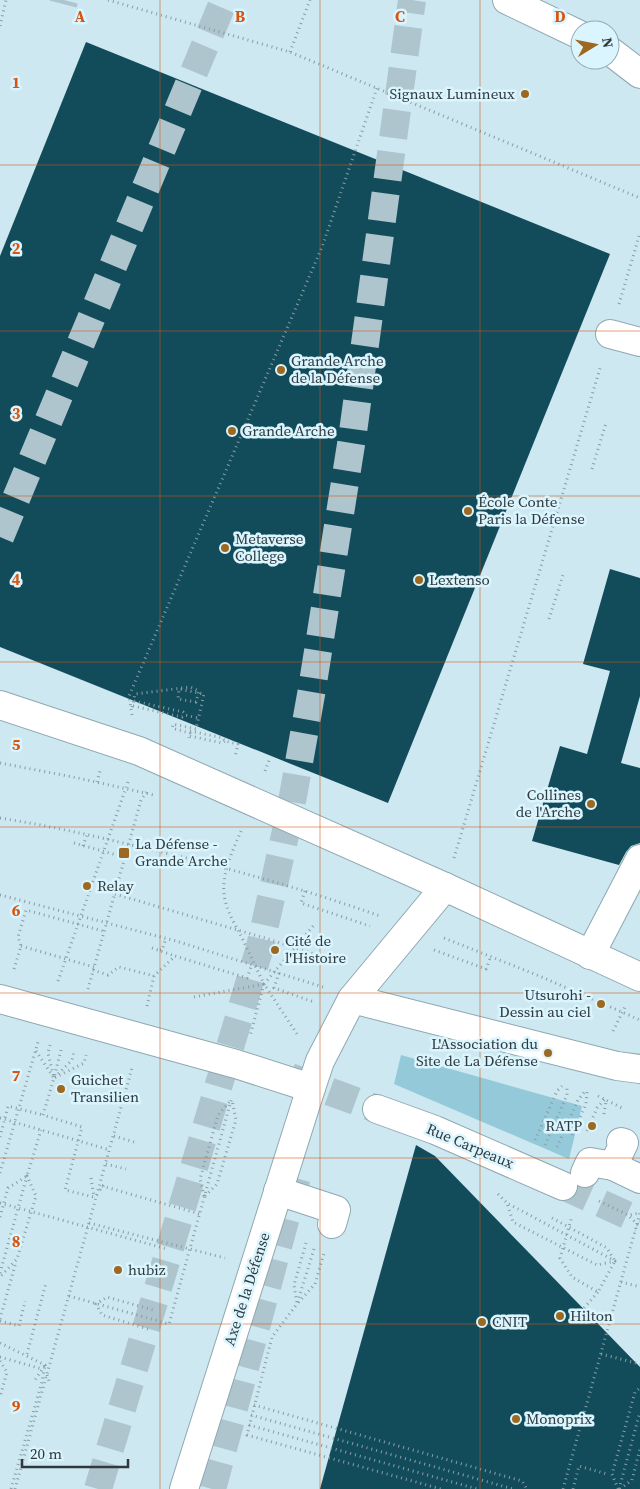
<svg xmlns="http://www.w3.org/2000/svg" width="640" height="1489" viewBox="0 0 640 1489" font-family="'Source Serif 4',serif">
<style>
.green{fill:#94c9da}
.building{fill:#124c5b}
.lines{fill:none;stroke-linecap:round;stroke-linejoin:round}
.minor-tunnel{stroke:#aec5cd;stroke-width:28;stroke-dasharray:28 14;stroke-linecap:butt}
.highway-tunnel{stroke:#aec5cd;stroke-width:28;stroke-dasharray:28 14;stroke-linecap:butt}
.minor-casing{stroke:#8fa8b1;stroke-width:30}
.path{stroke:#899da4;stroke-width:3;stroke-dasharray:1 4;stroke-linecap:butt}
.minor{stroke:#fff;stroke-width:28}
.grid{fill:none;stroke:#d65611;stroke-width:1;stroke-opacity:0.55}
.poi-dot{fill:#9d6921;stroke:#daf5fe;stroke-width:2}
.labels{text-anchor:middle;stroke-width:5;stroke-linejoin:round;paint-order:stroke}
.poi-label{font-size:15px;fill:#303a3e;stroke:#daf5fe;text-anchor:start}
.street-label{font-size:15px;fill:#303a3e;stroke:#daf5fe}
.grid-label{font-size:16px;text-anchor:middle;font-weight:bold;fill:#d65611;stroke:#daf5fe;stroke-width:5;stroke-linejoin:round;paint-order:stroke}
</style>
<rect width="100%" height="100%" fill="#cde8f1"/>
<polygon class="green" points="401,1055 582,1106 569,1159 394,1084"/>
<g class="building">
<polygon points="86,42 610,254 388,803 0,647 0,256"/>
<polygon points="610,569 640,578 640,696 621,763 640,768 640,843 631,846 626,852 619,865 532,841 560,746 587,754 610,671 583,664"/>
<polygon points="416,1145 435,1156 640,1367 640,1489 320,1489"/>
</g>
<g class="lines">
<g class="minor-tunnel">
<polyline points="63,4 64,0"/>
<polyline points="290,1077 377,1109"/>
<polyline points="563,1186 640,1221"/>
<polyline points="212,1489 298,1173"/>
</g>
<g class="highway-tunnel">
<polyline points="0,537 224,0"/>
<polyline points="98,1489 260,947 290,813 312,689 353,432 412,0"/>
</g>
<g class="minor-casing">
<g id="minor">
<polyline points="507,0 580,35"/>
<polyline points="610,51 640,74"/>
<polyline points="610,334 640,342"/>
<polyline points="0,705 139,751 445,887 640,977"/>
<polyline points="590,955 640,859"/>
<polyline points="0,999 236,1064 311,1088"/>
<polyline points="352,999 445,887"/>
<polyline points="377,1109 435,1130 563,1186"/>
<polyline points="613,1166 624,1143 621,1142"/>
<polyline points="585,1173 590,1162 613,1166 640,1179"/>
<polyline points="278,1191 336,1210 332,1224"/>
<polyline points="184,1489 311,1088 320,1061 352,999 617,1066 640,1069"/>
</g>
</g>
<g class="path">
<polyline points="108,0 290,52 640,198"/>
<polyline points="0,26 6,0"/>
<polyline points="290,52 310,0"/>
<polyline points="619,304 640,233"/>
<polyline points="592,469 606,423"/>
<polyline points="549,619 564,572"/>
<polyline points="134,701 183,712 185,715 198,718"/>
<polyline points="133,706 182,717 185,715"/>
<polyline points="132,707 135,694 190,687 199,691 196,702 178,699 179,689 204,694 196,729 173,724 172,730"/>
<polyline points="132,715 129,696 322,247 377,88"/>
<polyline points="175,729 190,733 189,738"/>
<polyline points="190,731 223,738 225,741 238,744 235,757"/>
<polyline points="190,736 222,743 225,741"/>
<polyline points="0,763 78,778 154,795"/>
<polyline points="265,771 270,758"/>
<polyline points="97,782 100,771"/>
<path d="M0,818C44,825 87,834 131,845C215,864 298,887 380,916"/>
<path d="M241,831C233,850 222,872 224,893C225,908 234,923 241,936C249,952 256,968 264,984L250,1036"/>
<polyline points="74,843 124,857"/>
<polyline points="83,846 87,835"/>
<polyline points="454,858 601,365"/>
<polyline points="305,891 301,903 370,926"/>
<polyline points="115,894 268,939 341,963"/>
<polyline points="0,895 176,941 323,987"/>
<polyline points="444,938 537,975 640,1020"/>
<polyline points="21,946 94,967"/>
<polyline points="152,948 175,956"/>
<polyline points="160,950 162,950 166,938"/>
<polyline points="434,950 486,969 491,956"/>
<polyline points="14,969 21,946 18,937 26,910 103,931 104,929"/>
<polyline points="93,970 108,975 119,967 154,976"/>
<polyline points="279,973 274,988 314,1002"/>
<polyline points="58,981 128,782"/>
<polyline points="264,984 314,925"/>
<polyline points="88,989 141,800 148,790"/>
<polyline points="194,997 264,984 297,1034"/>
<polyline points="147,1006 154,976 175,956 247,978 252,964"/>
<polyline points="613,1031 626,1005"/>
<polyline points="50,1045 48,1053 54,1078 72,1060 74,1051"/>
<polyline points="61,1050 54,1078 84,1063 86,1055"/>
<polyline points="36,1051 54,1078 43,1115 82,1127 65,1190 94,1197 97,1195"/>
<polyline points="598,1096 624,1109"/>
<polyline points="604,1114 606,1101"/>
<polyline points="0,1118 110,1150"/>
<polyline points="587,1131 597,1108 605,1099"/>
<polyline points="572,1135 586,1104 587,1092"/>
<polyline points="114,1136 134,1142"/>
<polyline points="0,1137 8,1106 43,1115"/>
<polyline points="535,1140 557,1091 562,1086"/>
<polyline points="545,1145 567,1095 567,1086"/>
<polyline points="557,1147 578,1100 585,1091"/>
<polyline points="106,1164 126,1169"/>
<polyline points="0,1173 38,1042"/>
<polyline points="91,1178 94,1197"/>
<polyline points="102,1186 200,1214"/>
<polyline points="100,1190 106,1182"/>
<polyline points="498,1194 507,1203 513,1222 597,1265 615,1261 507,1203"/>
<polyline points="204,1196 200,1179 218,1115 231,1100"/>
<polyline points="205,1196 217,1184 236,1120 232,1100"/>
<polyline points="599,1201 628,1215 640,1227"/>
<polyline points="0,1203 167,1249"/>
<polyline points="0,1217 8,1188 27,1176 41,1130"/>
<polyline points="552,1218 607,1248 615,1261 598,1292 572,1277 560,1258 572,1216"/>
<polyline points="89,1223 225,1258"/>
<polyline points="306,1243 294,1285 297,1304 315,1284 324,1253"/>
<polyline points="314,1249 297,1304 272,1337 247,1435 441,1489"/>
<polyline points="0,1273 27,1176 36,1196 17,1259 0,1277"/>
<polyline points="621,1282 640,1287"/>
<polyline points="69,1296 169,1324 232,1097"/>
<polyline points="584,1308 598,1292"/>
<polyline points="0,1319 16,1262"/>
<polyline points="0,1321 19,1326 25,1301"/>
<polyline points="148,1329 102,1315 96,1304 107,1297 153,1310"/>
<polyline points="0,1343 45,1365 45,1367"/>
<polyline points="27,1354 46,1283"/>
<polyline points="601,1354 640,1364"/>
<polyline points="0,1357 42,1369"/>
<polyline points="0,1361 7,1372 0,1397"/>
<polyline points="47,1375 50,1384"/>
<polyline points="254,1405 522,1481 527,1489"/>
<polyline points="251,1415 513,1489"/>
<polyline points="249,1425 477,1489"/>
<polyline points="11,1489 42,1382 45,1365 35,1380"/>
<polyline points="15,1489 132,1068"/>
<polyline points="563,1489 640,1213 629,1215"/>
<polyline points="573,1489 579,1466 607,1474"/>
<polyline points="618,1489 612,1474 635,1392 640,1388"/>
<polyline points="619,1489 640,1412"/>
<polyline points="620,1489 632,1480 640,1449"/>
</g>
<use href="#minor" class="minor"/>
</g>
<path class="grid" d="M160,0V1489M320,0V1489M480,0V1489M0,165H640M0,331H640M0,496H640M0,662H640M0,827H640M0,993H640M0,1158H640M0,1324H640"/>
<g class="poi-dot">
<circle cx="525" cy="94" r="5"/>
<circle cx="281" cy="370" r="5"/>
<circle cx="232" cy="431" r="5"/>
<circle cx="468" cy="511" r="5"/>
<circle cx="225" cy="548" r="5"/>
<circle cx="419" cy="580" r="5"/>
<circle cx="591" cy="804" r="5"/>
<rect x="118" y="847" width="12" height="12" rx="2.5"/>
<circle cx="87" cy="886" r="5"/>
<circle cx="275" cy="950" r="5"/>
<circle cx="601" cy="1004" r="5"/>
<circle cx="548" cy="1053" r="5"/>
<circle cx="61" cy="1089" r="5"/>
<circle cx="592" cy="1126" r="5"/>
<circle cx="118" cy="1270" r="5"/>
<circle cx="560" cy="1316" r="5"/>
<circle cx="482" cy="1322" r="5"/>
<circle cx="516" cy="1419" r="5"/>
</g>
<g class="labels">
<g class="poi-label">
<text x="515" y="99" text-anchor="end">Signaux Lumineux</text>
<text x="291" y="366">Grande Arche<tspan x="291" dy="17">de la Défense</tspan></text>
<text x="242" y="436">Grande Arche</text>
<text x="478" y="507">École Conte<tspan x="478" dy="17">Paris la Défense</tspan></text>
<text x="235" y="544">Metaverse<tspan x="235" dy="17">College</tspan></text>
<text x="429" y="585">Lextenso</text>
<text x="581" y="800" text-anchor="end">Collines<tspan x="581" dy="17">de l'Arche</tspan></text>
<text x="135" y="849">La Défense -<tspan x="135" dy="17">Grande Arche</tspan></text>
<text x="97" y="891">Relay</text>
<text x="285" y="946">Cité de<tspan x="285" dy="17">l'Histoire</tspan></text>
<text x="591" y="1000" text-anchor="end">Utsurohi -<tspan x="591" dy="17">Dessin au ciel</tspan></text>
<text x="538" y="1049" text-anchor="end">L'Association du<tspan x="538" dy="17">Site de La Défense</tspan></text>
<text x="71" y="1085">Guichet<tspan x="71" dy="17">Transilien</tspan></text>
<text x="582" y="1131" text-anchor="end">RATP</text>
<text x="128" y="1275">hubiz</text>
<text x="570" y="1321">Hilton</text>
<text x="492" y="1327">CNIT</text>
<text x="526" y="1424">Monoprix</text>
</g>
<g class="street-label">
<text transform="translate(470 1146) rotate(23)" y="5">Rue Carpeaux</text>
<text transform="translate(247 1289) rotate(-72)" y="5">Axe de la Défense</text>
</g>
</g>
<g class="grid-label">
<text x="80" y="22">A</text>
<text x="240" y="22">B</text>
<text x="400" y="22">C</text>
<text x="560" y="22">D</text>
<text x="16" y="88">1</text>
<text x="16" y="254">2</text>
<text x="16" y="419">3</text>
<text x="16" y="585">4</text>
<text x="16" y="750">5</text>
<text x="16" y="916">6</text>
<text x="16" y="1081">7</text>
<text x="16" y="1247">8</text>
<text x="16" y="1412">9</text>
</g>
<g transform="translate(595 45) rotate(80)"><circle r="24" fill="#daf5fe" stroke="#96aab1"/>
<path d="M0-4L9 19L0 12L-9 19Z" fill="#9d6921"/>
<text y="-8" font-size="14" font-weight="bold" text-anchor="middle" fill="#303a3e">N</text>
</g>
<path d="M22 1459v8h106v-8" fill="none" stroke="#303a3e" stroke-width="2.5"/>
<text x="30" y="1459" font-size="15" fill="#303a3e" stroke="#daf5fe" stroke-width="4" paint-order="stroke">20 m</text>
</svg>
